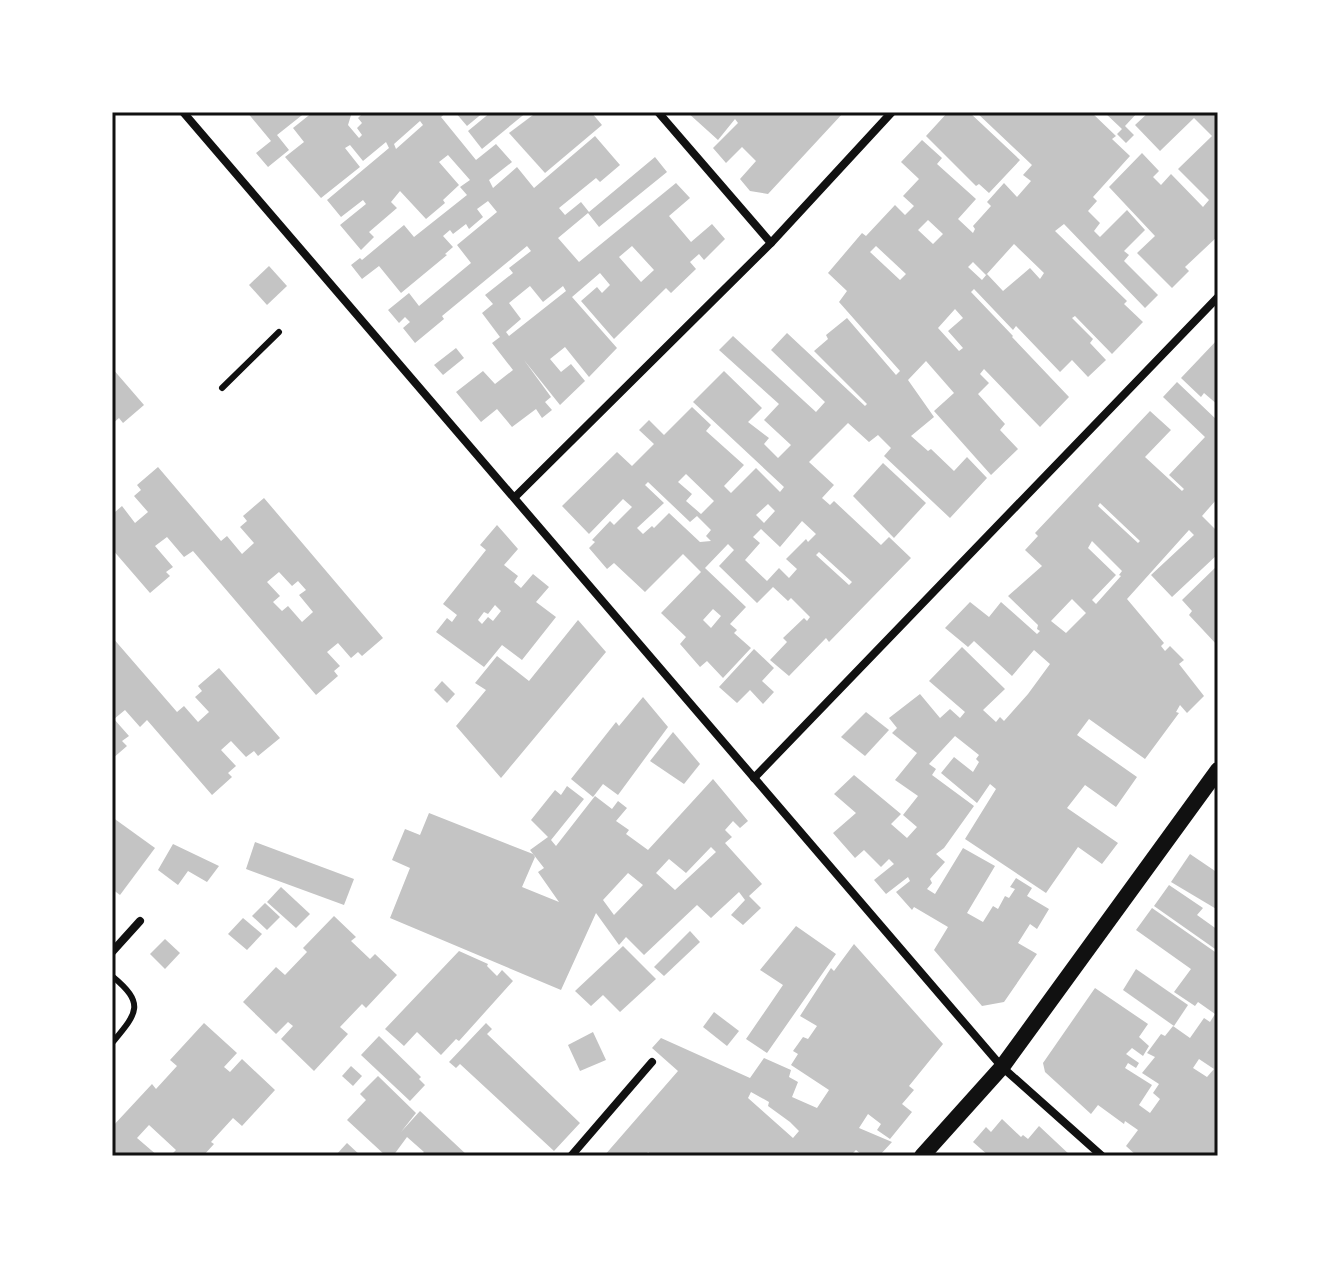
<svg xmlns="http://www.w3.org/2000/svg" width="1330" height="1268" viewBox="0 0 1330 1268" font-family="Helvetica,sans-serif">
<style>
.building{fill:#c4c4c4;fill-rule:evenodd}
.lines{fill:none;stroke-linecap:round;stroke-linejoin:round}
.service{stroke:#111;stroke-width:6}
.minor{stroke:#111;stroke-width:8}
.secondary{stroke:#111;stroke-width:16}
.neatline{fill:none;stroke:#111;stroke-width:3}
</style>
<rect width="100%" height="100%" fill="#fff"/>
<g class="building">
<polygon points="247,112 306,112 277,135 289,150 268,167 256,153 271,141"/>
<path d="M313,112H352L348,125L359,138L362,135L357,128L362,123L358,118L364,112H447L441,117L476,160L496,144L512,162L489,180L493,188L517,167L534,188L595,136L620,165L600,182L596,178L559,208L565,215L581,202L589,212L655,157L667,172L599,227L588,213L558,238L579,262L676,183L690,198L669,216L691,242L712,224L725,239L704,260L699,254L690,262L696,269L671,293L666,288L614,339L581,301L597,287L602,293L610,285L600,273L572,297L617,348L589,377L565,347L550,359L561,372L571,364L585,381L560,405L524,360L551,397L545,402L552,410L542,418L536,409L512,427L497,409L481,422L456,392L483,371L495,384L513,370L492,343L500,337L482,313L493,304L485,295L513,273L509,268L531,251L527,246L442,316L444,319L415,343L403,328L410,322L405,317L399,323L388,310L409,293L419,306L471,263L457,245L497,212L488,201L477,209L483,217L469,229L466,224L453,234L450,230L443,236L453,247L445,254L447,255L401,293L379,266L362,279L351,265L360,258L362,260L404,225L414,237L467,195L460,187L470,180L448,155L439,162L459,185L443,200L445,203L426,219L400,191L391,202L397,208L369,232L374,237L361,250L340,225L366,204L363,200L341,217L327,200L389,148L386,142L363,161L350,145L345,148L360,167L321,198L285,157L304,142L293,128ZM420,121L423,125L396,149L394,144ZM632,246L654,270L641,282L619,257ZM530,286L543,302L563,286L566,291L509,336L506,332L521,319L509,303Z"/>
<polygon points="455,112 484,112 467,126"/>
<polygon points="491,112 527,112 482,149 468,131"/>
<polygon points="537,112 591,112 602,125 545,173 509,133"/>
<polygon points="687,112 812,113 844,112 768,194 750,191 740,179 756,161 742,147 726,163 713,148 738,123 735,119 718,140"/>
<polygon points="948,112 969,112 1020,160 989,193 979,184 976,186 926,136"/>
<path d="M976,112H1091L1116,136L1112,139L1130,156L1093,197L1097,201L1088,211L1100,223L1094,231L1100,237L1127,210L1145,230L1124,251L1129,255L1124,261L1158,295L1145,308L1064,224L1055,231L1127,301L1124,304L1143,322L1112,354L1075,316L1072,318L1093,339L1090,343L1106,360L1088,377L1072,360L1060,372L1016,326L1013,330L974,289L971,292L1013,336L1012,337L1069,397L1040,427L984,369L980,374L989,383L978,394L1005,424L1000,430L1018,449L991,475L934,411L954,393L926,361L908,380L934,417L911,436L928,451L931,449L954,471L967,457L987,478L950,518L884,456L891,448L878,435L869,442L848,423L809,462L834,485L822,498L830,505L834,501L881,545L889,537L911,558L829,642L826,638L789,676L770,660L787,642L783,638L804,618L807,621L810,617L791,598L788,601L773,587L757,603L719,566L734,550L728,544L705,568L746,607L730,624L737,630L734,633L751,648L723,678L707,661L700,667L680,644L686,637L661,613L701,572L683,554L645,592L614,563L607,569L589,548L595,542L592,540L610,521L614,525L632,507L623,499L589,534L562,506L617,452L632,466L654,444L639,430L649,420L664,435L692,407L711,425L706,431L744,465L724,486L731,493L756,468L780,492L784,487L693,402L724,371L762,408L748,422L769,438L764,444L778,458L791,445L764,420L779,404L719,350L733,336L816,412L825,402L771,350L787,333L865,406L867,404L814,351L828,339L826,335L847,318L896,375L900,371L839,302L847,291L828,273L862,233L866,236L895,205L905,215L914,206L903,196L919,179L901,162L922,140L942,158L937,164L976,199L958,219L973,233L975,229L973,226L991,206L987,202L1004,183L1017,197L1031,181L1023,175L1032,165ZM928,220L943,234L933,244L918,230ZM1014,244L1044,273L1040,279L1030,268L1003,291L987,274L982,280L968,267L973,262L986,275ZM876,246L906,274L900,280L870,252ZM955,309L963,318L948,331L963,348L959,351L938,328ZM686,474L714,501L701,514L686,501L692,494L678,482ZM648,482L690,522L697,516L711,530L706,536L711,541L700,542L669,513L654,528L652,526L643,534L637,528L664,503L645,485ZM768,504L775,511L764,523L756,515ZM802,521L816,534L808,542L806,539L786,559L797,569L789,578L779,568L767,581L745,560L760,543L753,537L761,529L780,547ZM819,552L852,582L849,585L816,555ZM713,609L721,616L711,628L703,620Z"/>
<polygon points="1104,112 1138,112 1125,126 1134,135 1126,143 1117,134 1122,129"/>
<polygon points="1149,112 1218,112 1218,236 1185,267 1189,271 1172,288 1137,253 1155,236 1109,187 1142,153 1159,171 1153,177 1161,185 1171,174 1203,207 1209,200 1178,169 1212,136 1194,118 1160,151 1135,125"/>
<polygon points="269,266 287,286 267,305 249,285"/>
<polygon points="1218,339 1218,405 1204,393 1201,397 1181,378"/>
<polygon points="456,348 464,358 443,375 434,365"/>
<polygon points="112,368 144,405 123,423 119,418 112,424"/>
<path d="M1177,382L1218,421V502L1216,500L1202,516L1218,532V554L1172,597L1151,575L1194,535L1189,530L1127,599L1164,643L1161,646L1165,651L1170,646L1184,660L1179,664L1204,696L1187,713L1180,705L1176,712L1179,713L1145,759L1089,719L1077,735L1137,777L1116,807L1085,785L1067,808L1118,843L1102,864L1078,847L1046,893L965,839L996,789L990,784L977,803L941,773L954,757L973,772L979,762L976,759L979,755L955,736L929,764L936,769L932,775L974,806L944,848L936,854L945,862L930,879L932,883L927,889L935,894L963,848L995,866L967,913L983,922L993,906L998,909L1005,896L1009,898L1015,889L1010,887L1016,878L1032,888L1027,896L1049,909L1037,929L1030,924L1018,943L1037,954L1004,1002L982,1006L934,950L948,927L914,907L912,910L896,892L910,881L908,877L886,894L874,880L894,864L889,859L881,867L864,850L855,858L833,833L856,813L834,794L854,775L901,814L891,824L907,838L917,827L903,815L918,796L895,780L917,753L892,733L897,728L889,718L920,694L940,718L950,709L960,718L965,712L929,681L962,647L1005,689L983,710L996,722L1000,717L1004,721L1028,694L1050,664L1034,650L1012,676L974,641L968,647L945,628L970,602L989,617L1001,602L1037,634L1040,631L1037,629L1038,625L1008,596L1042,566L1025,550L1038,536L1035,533L1150,411L1171,430L1145,457L1182,491L1184,489L1169,475L1205,437L1163,397ZM1100,503L1140,541L1138,543L1098,506ZM1092,541L1122,571L1119,575L1121,576L1096,604L1092,600L1116,575L1088,548ZM1072,599L1086,613L1066,633L1051,621Z"/>
<polygon points="883,463 926,503 894,538 853,496"/>
<path d="M158,467L221,541L227,536L242,554L254,543L240,527L247,521L243,516L264,498L383,638L362,656L358,652L351,658L338,643L327,652L340,666L334,671L338,676L316,695L193,551L184,557L167,537L155,546L173,567L166,572L170,576L150,593L112,549V509L115,512L122,506L135,523L148,512L134,496L141,490L137,485ZM279,572L292,586L298,581L306,590L299,595L313,612L302,622L288,606L282,611L273,602L280,596L267,582Z"/>
<path d="M497,525L518,549L504,565L518,576L514,582L521,588L533,574L549,587L536,602L556,617L522,660L502,645L484,667L436,632L447,618L452,622L457,615L443,604L486,550L480,545ZM495,605L501,611L493,621L488,617L482,624L478,620L484,612L488,614Z"/>
<polygon points="1218,565 1218,646 1189,615 1192,611 1182,600"/>
<polygon points="578,620 606,652 501,778 456,726 486,690 475,683 497,656 529,681"/>
<polygon points="112,637 177,712 184,706 198,722 209,712 195,697 202,691 198,686 219,668 280,738 258,756 254,751 246,757 231,741 221,750 236,766 228,773 232,777 212,795 147,720 140,727 125,710 114,719 129,736 122,741 127,746 112,759"/>
<polygon points="754,649 774,668 762,681 774,692 763,704 750,690 737,703 719,687"/>
<polygon points="442,681 455,694 447,703 434,690"/>
<polygon points="643,697 668,727 618,795 603,784 593,797 571,779 616,722 619,726"/>
<polygon points="866,712 889,730 865,756 841,737"/>
<polygon points="673,732 700,764 684,784 650,761"/>
<path d="M713,779L748,821L740,828L733,821L725,830L732,837L725,843L762,884L749,896L761,908L743,925L731,915L745,900L739,892L711,918L697,905L644,955L626,937L619,945L596,913L561,990L390,918L410,868L392,860L405,829L420,835L429,813L533,854L535,857L522,887L559,902L538,872L544,868L530,850L548,837L531,820L555,790L561,795L567,786L584,799L551,840L556,846L595,796L612,809L618,801L627,808L616,821L629,830L626,834L648,850ZM711,847L716,852L675,890L656,873L669,859L686,873ZM628,873L643,885L614,915L603,900Z"/>
<polygon points="112,817 155,848 120,895 112,889"/>
<polygon points="255,842 354,879 344,905 246,869"/>
<polygon points="173,844 219,866 207,882 188,871 178,885 158,870"/>
<polygon points="1190,854 1218,873 1218,910 1171,882"/>
<polygon points="1169,885 1203,908 1197,915 1218,930 1218,951 1154,906"/>
<polygon points="281,887 310,914 296,928 267,902"/>
<polygon points="265,903 280,917 267,930 252,916"/>
<path d="M1152,908L1218,954V982L1215,986L1218,988V1156H1137L1126,1146L1138,1130L1125,1121L1124,1124L1098,1105L1091,1114L1045,1072L1043,1063L1095,988L1148,1024L1139,1037L1149,1046L1143,1056L1132,1048L1126,1054L1139,1063L1136,1068L1128,1063L1125,1068L1152,1085L1139,1105L1150,1113L1160,1099L1153,1093L1159,1084L1142,1073L1155,1057L1147,1053L1161,1034L1165,1036L1173,1026L1190,1038L1204,1018L1210,1022L1215,1014L1198,1002L1195,1006L1174,992L1191,969L1136,930ZM1199,1059L1214,1069L1207,1077L1193,1068Z"/>
<polygon points="334,916 356,937 351,941 370,959 375,954 397,975 366,1008 362,1004 340,1027 348,1034 314,1071 281,1039 293,1026 288,1022 276,1034 243,1002 276,967 285,975 307,952 303,948"/>
<polygon points="243,918 262,934 247,950 228,934"/>
<polygon points="796,926 836,954 767,1053 746,1039 783,985 760,970"/>
<polygon points="690,931 700,942 664,976 654,967"/>
<polygon points="165,939 180,953 165,969 150,954"/>
<path d="M854,944L943,1044L909,1086L914,1090L902,1104L912,1112L890,1139L877,1130L881,1124L868,1114L859,1128L892,1142L879,1156H863L856,1150L850,1156H653L648,1152L645,1156H604L678,1071L652,1048L661,1038L750,1078L764,1058L791,1070L789,1077L798,1082L792,1097L817,1108L829,1090L791,1065L798,1054L793,1051L803,1037L808,1039L817,1026L800,1016L831,968L834,971ZM751,1092L769,1102L768,1106L790,1122L799,1131L793,1138L748,1098Z"/>
<polygon points="623,946 656,979 620,1012 603,995 591,1006 575,991"/>
<polygon points="459,951 488,964 487,966 497,976 502,970 513,981 459,1041 456,1039 441,1055 417,1032 404,1046 385,1029"/>
<polygon points="1136,969 1188,1005 1174,1026 1123,990"/>
<polygon points="714,1012 739,1031 727,1046 703,1027"/>
<polygon points="204,1023 237,1053 224,1067 230,1072 242,1059 275,1090 242,1126 233,1118 211,1142 214,1144 203,1156 170,1156 176,1150 149,1125 137,1138 158,1156 112,1156 112,1127 152,1084 156,1089 177,1066 170,1060"/>
<polygon points="486,1023 492,1029 487,1034 580,1123 554,1151 460,1064 456,1068 449,1062"/>
<polygon points="593,1032 606,1060 580,1071 568,1045"/>
<polygon points="379,1036 421,1077 419,1079 425,1085 410,1101 361,1055"/>
<polygon points="351,1066 362,1076 353,1086 342,1076"/>
<polygon points="378,1076 416,1113 401,1132 420,1111 468,1156 420,1156 424,1152 407,1137 393,1156 386,1156 347,1120 366,1100 360,1094"/>
<polygon points="1002,1119 1021,1137 1023,1135 1028,1139 1039,1126 1071,1156 989,1156 973,1142 986,1127 991,1132"/>
<polygon points="347,1143 361,1156 335,1156"/>
</g>
<g class="lines">
<g class="service">
<polyline points="222,388 279,332"/>
<path d="M112,976C146,1004 137,1013 112,1043"/>
</g>
<g class="minor">
<polyline points="183,112 1002,1067 1102,1156"/>
<polyline points="658,112 771,243"/>
<polyline points="515,497 771,243 892,112"/>
<polyline points="754,778 1218,297"/>
<polyline points="112,952 140,921"/>
<polyline points="571,1156 652,1062"/>
</g>
<polyline class="secondary" points="922,1156 1002,1067 1218,770"/>
</g>
<rect width="1330" height="1268" fill="none" stroke="#ffffff" stroke-width="228"/>
<rect x="114" y="114" width="1102" height="1040" class="neatline"/>
</svg>
